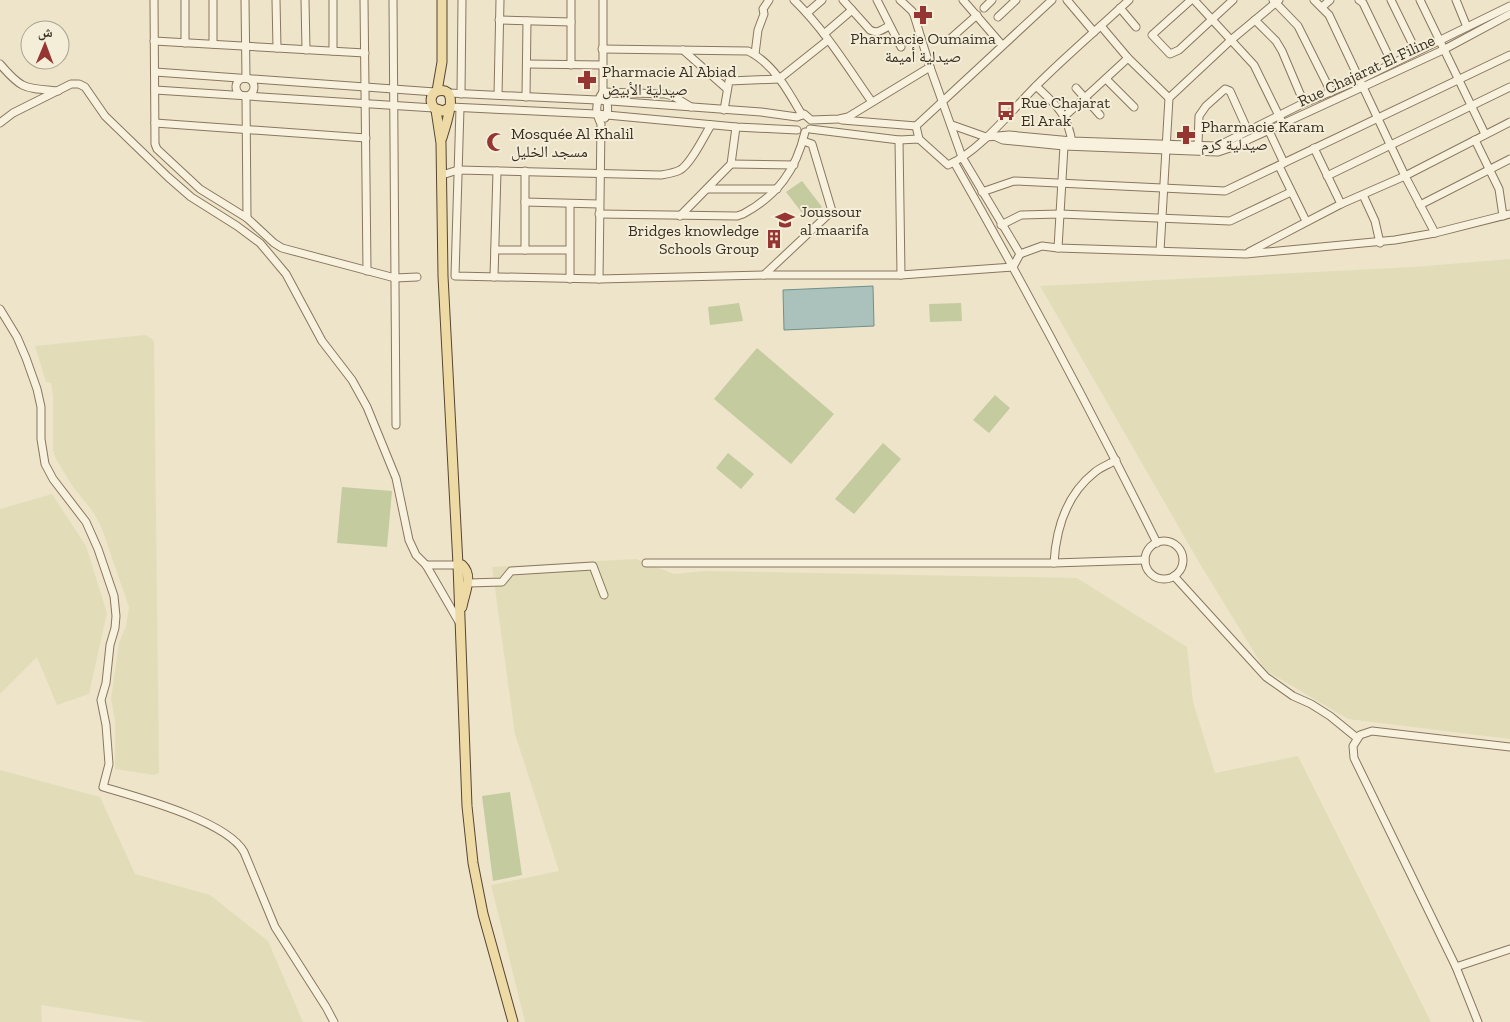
<svg xmlns="http://www.w3.org/2000/svg" width="1510" height="1022" viewBox="0 0 1510 1022" font-family="'Zilla Slab','Noto Naskh Arabic',serif">
<style>
.farmland{fill:#e2ddb8}
.green{fill:#c4cb9e}
.water{fill:#aac1bc;stroke:#71908a}
.lines{fill:none;stroke-linecap:round;stroke-linejoin:round}
.minor-casing{stroke:#89775f;stroke-width:9}
.major-casing{stroke:#574533;stroke-width:11}
.minor{stroke:#f8f1dd;stroke-width:7}
.major{stroke:#eddaa5;stroke-width:9}
.labels{text-anchor:middle;stroke-width:4;stroke-linejoin:round;paint-order:stroke}
.poi-label{font-size:16px;fill:#3a2f22;stroke:#f4eed9;text-anchor:start}
.street-label{font-size:16px;fill:#3a2f22;stroke:#f4eed9}
</style>
<rect width="100%" height="100%" fill="#ede4ca"/>
<g class="farmland">
<polygon points="1510,259 1510,739 1348,719 1265,670 1200,564 1040,286 1413,267"/>
<polygon points="145,335 151,338 154,342 159,773 154,775 115,769 115,720 111,699 119,643 126,626 129,607 102,529 94,513 73,487 56,459 53,451 53,396 51,383 46,382 35,346"/>
<polygon points="52,494 86,546 107,613 89,694 57,705 37,657 0,694 0,509"/>
<polygon points="636,559 674,574 705,571 1077,578 1187,647 1193,702 1215,773 1298,756 1431,1022 525,1022 491,885 559,871 515,734 492,567"/>
<polygon points="0,770 100,797 135,874 210,895 268,941 303,1022 148,1022 41,1005 42,1022 0,1022"/>
</g>
<g class="green">
<polygon points="802,181 822,207 806,218 786,192"/>
<polygon points="739,303 743,321 710,325 708,307"/>
<polygon points="961,303 962,321 930,322 929,304"/>
<polygon points="757,348 834,414 791,464 714,399"/>
<polygon points="995,395 1010,408 989,433 973,420"/>
<polygon points="883,443 901,459 854,514 835,499"/>
<polygon points="728,453 754,474 741,489 716,468"/>
<polygon points="342,487 392,491 387,547 337,543"/>
<polygon points="510,792 522,875 493,881 482,796"/>
</g>
<polygon class="water" points="873,286 874,326 784,330 783,290"/>
<g class="lines">
<g class="minor-casing">
<g id="minor">
<polyline points="154,0 155,144 157,149 200,189 247,218 274,243 282,248 395,278 417,277"/>
<polyline points="185,0 185,43"/>
<polyline points="213,0 213,44"/>
<polyline points="245,0 246,78"/>
<polyline points="276,0 277,48"/>
<polyline points="305,0 306,50"/>
<polyline points="333,0 333,51"/>
<polyline points="364,0 367,271"/>
<polyline points="393,0 396,425"/>
<path d="M603,0V92C607,100 610,110 605,118"/>
<path d="M794,0C825,30 848,68 872,102"/>
<path d="M843,0L870,30C877,34 882,30 889,26"/>
<polyline points="877,0 901,47"/>
<polyline points="963,0 1002,45"/>
<polyline points="1067,0 1094,32"/>
<polyline points="1191,0 1152,35 1170,54 1179,50 1233,0"/>
<polyline points="1194,0 1254,65 1281,120"/>
<polyline points="1273,0 1298,26 1331,92"/>
<polyline points="1314,0 1329,15 1405,176 1435,233"/>
<polyline points="1359,0 1363,3 1392,63"/>
<polyline points="1391,0 1416,51"/>
<polyline points="1420,0 1485,134"/>
<polyline points="1456,0 1467,27"/>
<polyline points="1322,7 1330,0"/>
<polyline points="984,8 992,0"/>
<polyline points="1120,8 1136,27"/>
<polyline points="807,13 822,0"/>
<polyline points="998,17 1016,0"/>
<polyline points="499,20 571,22"/>
<polyline points="1255,20 1276,41 1282,51 1304,103"/>
<polyline points="1101,26 1128,58 1169,98"/>
<polyline points="824,34 852,10"/>
<polyline points="951,38 977,15"/>
<polyline points="154,41 365,53"/>
<path d="M602,49L748,51C773,63 789,92 802,115"/>
<polyline points="683,50 727,89"/>
<polyline points="755,54 758,30 764,14 763,9 769,0"/>
<path d="M0,64C22,90 25,88 58,91"/>
<polyline points="527,64 602,65"/>
<polyline points="571,65 571,0"/>
<polyline points="155,72 435,92"/>
<circle cx="245" cy="87" r="9"/>
<polyline points="1106,79 1134,107"/>
<path d="M1036,86C1056,105 1068,114 1072,143"/>
<polyline points="1076,88 1100,115"/>
<polyline points="155,90 434,108"/>
<polyline points="603,92 665,94 673,96 691,107"/>
<polyline points="449,93 597,100 761,112 797,117 804,114 811,120 839,119 848,117 930,67"/>
<polyline points="461,94 462,0"/>
<polyline points="498,95 500,0"/>
<polyline points="246,97 247,218"/>
<polyline points="526,97 527,21"/>
<polyline points="450,107 596,114 736,127 797,130"/>
<polyline points="460,108 455,276 599,279 764,275 901,275 1013,267 1020,254 962,157 930,67 914,15 912,11 900,0"/>
<polyline points="724,110 729,81 779,79 828,40"/>
<polyline points="1065,116 1128,58"/>
<polyline points="842,120 916,126"/>
<polyline points="0,123 13,113 71,84 79,84 85,87 105,116 168,177 191,197 237,226 260,243 286,274 322,341 352,380 367,407 396,478 409,540 416,555 426,565 459,622"/>
<polyline points="155,123 366,138"/>
<polyline points="952,125 986,137 1009,135 1072,141 1216,146 1222,144 1304,103 1359,80 1510,6"/>
<path d="M810,129L899,140L919,139L948,165C980,151 1011,111 1036,86C1066,56 1098,29 1129,0"/>
<polyline points="1268,129 1284,163"/>
<polyline points="994,136 1003,140 1064,146 1218,152 1230,148 1443,50 1510,14"/>
<polyline points="919,139 916,126 1052,0"/>
<polyline points="899,140 901,275"/>
<polyline points="1475,140 1499,189 1503,216"/>
<polyline points="1198,144 1199,116 1206,106 1225,89 1230,91 1248,131"/>
<polyline points="1314,148 1341,204"/>
<path d="M954,162C1025,287 1093,414 1157,543"/>
<polyline points="731,164 794,165"/>
<polyline points="1279,166 1306,221"/>
<path d="M442,175L458,170L661,175C667,174 674,173 680,170C691,164 704,136 711,125"/>
<polyline points="1327,176 1510,87"/>
<polyline points="707,189 777,189"/>
<polyline points="982,192 1014,181 1225,191 1510,55"/>
<polyline points="1363,195 1375,221 1380,243"/>
<polyline points="525,202 599,204"/>
<polyline points="1420,205 1510,159"/>
<path d="M599,214L737,216L743,214C778,195 796,170 805,132"/>
<polyline points="680,216 731,164 736,127"/>
<polyline points="1001,225 1021,215 1060,214 1230,221 1291,192"/>
<polyline points="1058,248 1064,146"/>
<polyline points="495,250 569,250"/>
<polyline points="525,250 525,171"/>
<polyline points="1160,251 1169,98 1231,40 1279,0"/>
<polyline points="1249,252 1341,204 1405,176 1510,122"/>
<polyline points="1020,254 1042,246 1058,248 1246,254 1395,240 1435,233 1510,214"/>
<polyline points="764,275 832,211 812,144 803,141"/>
<polyline points="494,277 497,171"/>
<polyline points="570,279 570,204"/>
<path d="M599,279L601,124C595,112 595,103 603,92"/>
<path d="M0,309L17,337L26,358L37,389L41,407V439L45,464L53,479L86,522L98,549L114,596L116,616L115,628L110,645L106,683L101,700L106,725L109,764L103,787C137,797 227,821 244,852L275,927L326,1007L334,1022"/>
<circle cx="1164" cy="560" r="19"/>
<polyline points="646,563 1054,563 1145,560"/>
<path d="M1054,563C1056,528 1067,494 1095,472C1101,467 1110,464 1116,460"/>
<polyline points="426,565 458,565"/>
<polyline points="1174,576 1266,677 1293,696 1311,704 1330,716 1357,738"/>
<polyline points="468,583 502,582 511,571 593,566 604,595"/>
<polyline points="1456,967 1510,949"/>
<polyline points="1478,1022 1456,967 1354,758 1353,746 1360,735 1372,731 1510,747"/>
</g>
</g>
<g class="major-casing">
<g id="major">
<polyline points="437,91 442,62 442,0"/>
<polyline points="436,110 441,143 443,276 458,565 467,806 473,863 483,914 513,1022"/>
<path d="M442,138C445,126 463,82 435,92C430,97 430,102 434,108L443,111L449,108"/>
<path d="M458,565H462C474,576 464,594 462,607"/>
</g>
</g>
<use href="#minor" class="minor"/>
<use href="#major" class="major"/>
</g>
<defs>
<g id="pharmacy-bare" transform="scale(1.5)"><path d="M-2-6h4v4h4v4h-4v4h-4v-4h-4v-4h4Z" fill="#953632" stroke="#f4eed9" stroke-width="2.5" paint-order="stroke"/></g>
<g id="bus-bare" transform="scale(1.5)"><path d="M-5-6H5V4H4V6H2V4H-2V6H-4V4H-5ZM-3.5-4V0h7V-4ZM-3.5 1.2v1.5H-2V1.2ZM2 1.2v1.5H3.5V1.2Z" fill="#953632" stroke="#f4eed9" stroke-width="2.5" paint-order="stroke"/></g>
<g id="mosque-bare" transform="scale(1.5)"><path d="M3.5-4.9A6 6 0 1 0 3.5 4.9A5 5 0 1 1 3.5-4.9Z" fill="#953632" stroke="#f4eed9" stroke-width="2.5" paint-order="stroke"/></g>
<g id="school-bare" transform="scale(1.5)"><path d="M0-5L7-2L0 1L-7-2ZM-4 1L0 2.5L4 1V4Q0 6-4 4Z" fill="#953632" stroke="#f4eed9" stroke-width="2.5" paint-order="stroke"/></g>
<g id="building-bare" transform="scale(1.5)"><path d="M-4-6H4V6H1V3H-1V6H-4ZM-2.5-4.3h1.7v1.8h-1.7ZM.8-4.3h1.7v1.8H.8ZM-2.5-1h1.7V.8h-1.7ZM.8-1h1.7V.8H.8Z" fill="#953632" stroke="#f4eed9" stroke-width="2.5" paint-order="stroke"/></g>
</defs>
<g fill-rule="evenodd">
<use href="#pharmacy-bare" x="923" y="15"/>
<use href="#pharmacy-bare" x="587" y="80"/>
<use href="#bus-bare" x="1006" y="111"/>
<use href="#pharmacy-bare" x="1186" y="135"/>
<use href="#mosque-bare" x="496" y="142"/>
<use href="#school-bare" x="785" y="220"/>
<use href="#building-bare" x="774" y="239"/>
</g>
<g class="labels">
<g class="poi-label">
<text x="923" y="44" text-anchor="middle">Pharmacie Oumaima<tspan x="923" dy="18">صيدلية أميمة</tspan></text>
<text x="602" y="77">Pharmacie Al Abiad<tspan x="602" dy="18">صيدلية الأبيض</tspan></text>
<text x="1021" y="108">Rue Chajarat<tspan x="1021" dy="18">El Arak</tspan></text>
<text x="1201" y="132">Pharmacie Karam<tspan x="1201" dy="18">صيدلية كرم</tspan></text>
<text x="511" y="139">Mosquée Al Khalil<tspan x="511" dy="18">مسجد الخليل</tspan></text>
<text x="800" y="217">Joussour<tspan x="800" dy="18">al maarifa</tspan></text>
<text x="759" y="236" text-anchor="end">Bridges knowledge<tspan x="759" dy="18">Schools Group</tspan></text>
</g>
<g class="street-label">
<text transform="translate(1366 70) rotate(-25)" y="6">Rue Chajarat El Filine</text>
</g>
</g>
<g transform="translate(45 45) rotate(1)"><circle r="24" fill="#f4eed9" stroke="#aaa290"/>
<path d="M0-4L9 19L0 12L-9 19Z" fill="#953632"/>
<text y="-8" font-size="14" font-weight="bold" text-anchor="middle" fill="#3a2f22">ش</text>
</g>
</svg>
